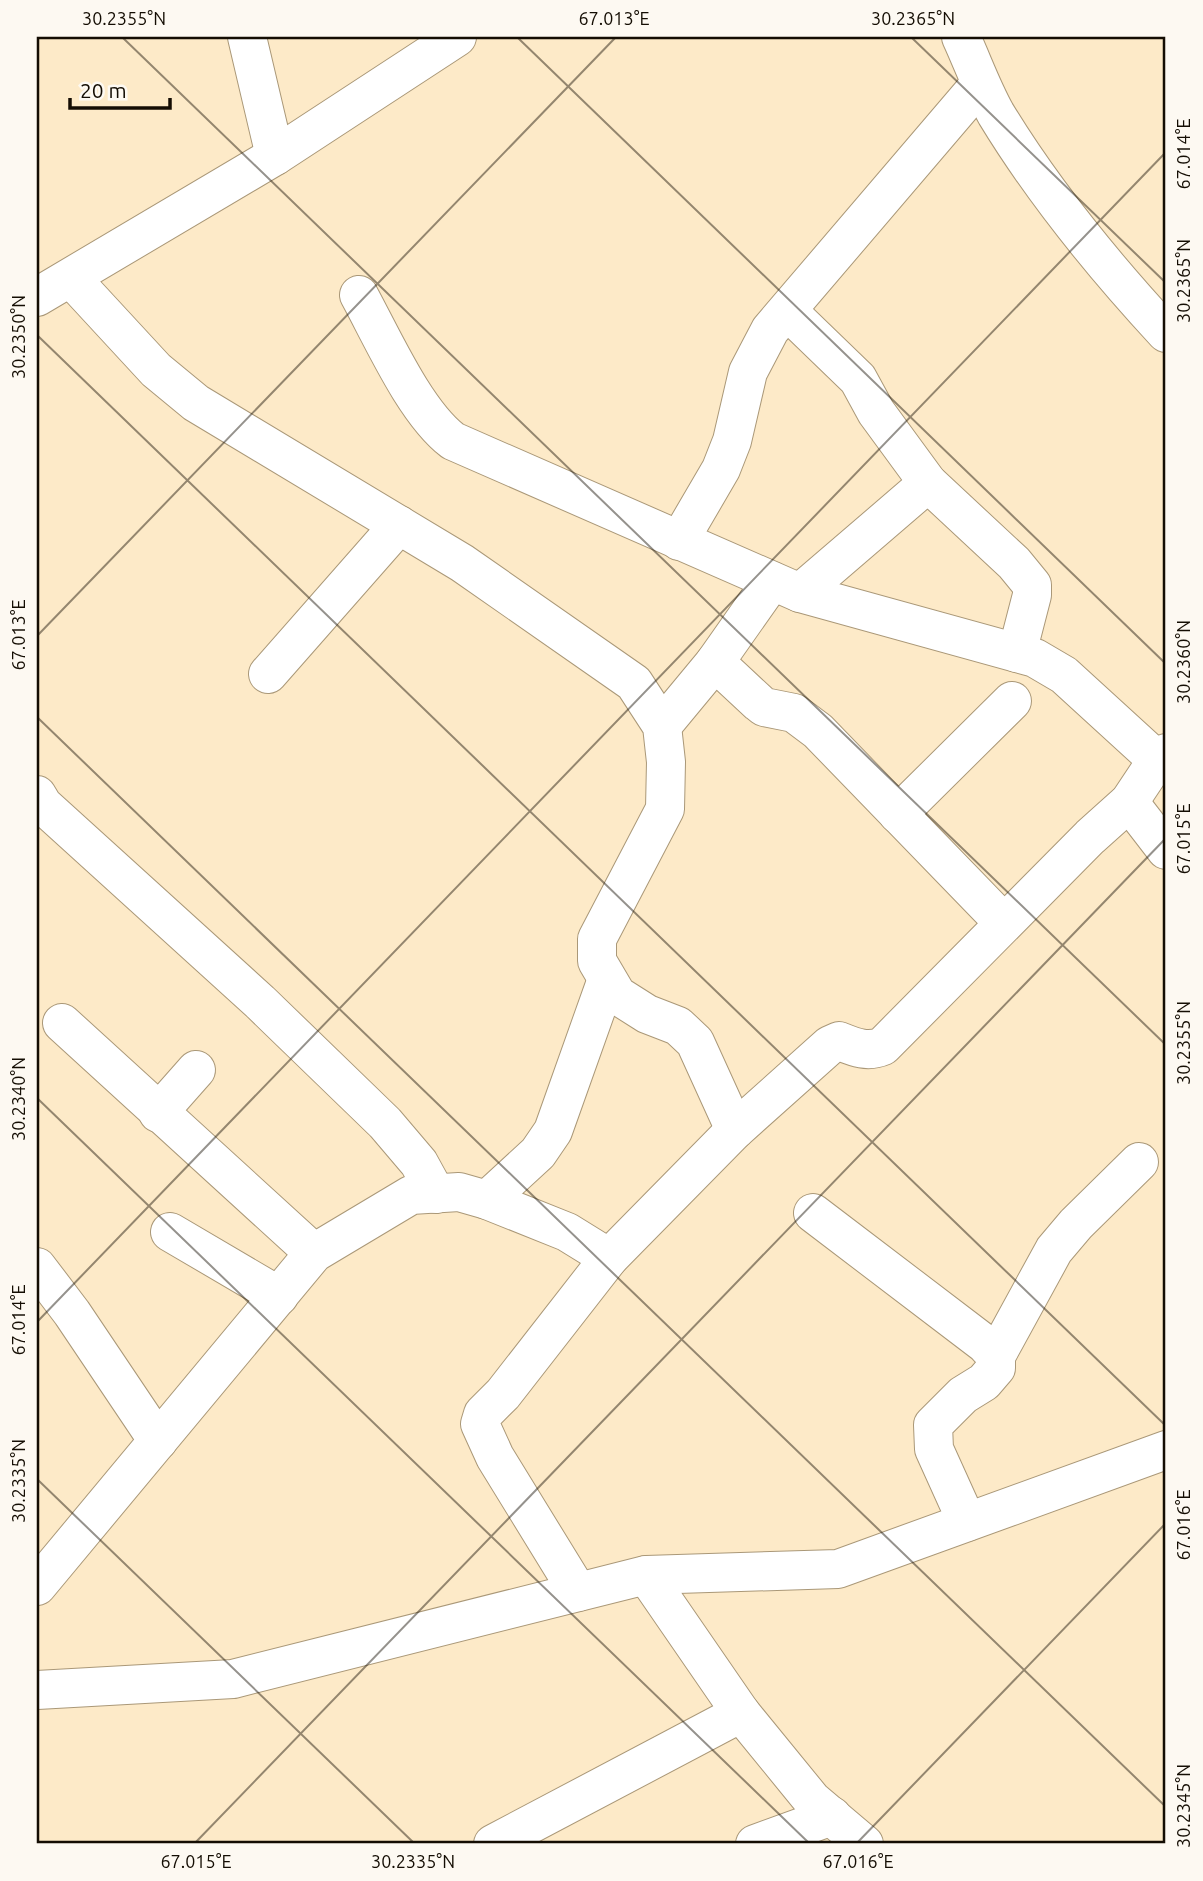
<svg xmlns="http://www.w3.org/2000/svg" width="1203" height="1881" viewBox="0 0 1203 1881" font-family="Ubuntu,sans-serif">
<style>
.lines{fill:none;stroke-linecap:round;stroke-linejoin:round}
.minor-casing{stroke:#aa9878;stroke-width:40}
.tertiary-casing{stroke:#aa9878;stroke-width:40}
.minor{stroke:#fff;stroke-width:38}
.tertiary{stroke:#fff;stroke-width:38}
.ticks{fill:none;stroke:#140d03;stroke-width:2;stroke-opacity:0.45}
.neatline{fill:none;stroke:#140d03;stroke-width:2.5}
.ticks-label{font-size:18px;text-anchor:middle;fill:#140d03}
</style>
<rect width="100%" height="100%" fill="#fdeac8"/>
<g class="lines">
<g class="minor-casing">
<g id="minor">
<polyline points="247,37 275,156"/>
<path d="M961,37C973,63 982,89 996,114C1044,193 1104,266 1166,333"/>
<polyline points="71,278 156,370 196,403 462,563 634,683 662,726 666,762 665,809 597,939 597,961 617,995 647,1014 678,1026 695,1042 735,1130"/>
<path d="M359,295C383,339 415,412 453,441L800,593L1035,658L1064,675L1157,760"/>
<polyline points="790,309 798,321 858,379 876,412 928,483 1014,563 1032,585 1032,595 1017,653"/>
<polyline points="679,541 721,469 732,441 748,372 770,330 980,84"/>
<polyline points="800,593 928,483"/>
<polyline points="715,662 759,703 764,707 794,713 818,731 1004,923"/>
<polyline points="268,674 399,525"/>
<polyline points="662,726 715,662 772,581"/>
<polyline points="37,795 43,805 260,1002 385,1123 419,1163 436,1194"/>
<polyline points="1129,802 1166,850"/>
<polyline points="898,814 1012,701"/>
<polyline points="62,1023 314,1253"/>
<polyline points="158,1113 196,1070"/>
<polyline points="487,1200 538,1153 553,1131 607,979"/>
<polyline points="813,1213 985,1344 996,1356 996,1368 984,1382 963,1395 933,1425 934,1449 967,1522"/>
<polyline points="170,1232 279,1296"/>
<polyline points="37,1267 72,1313 158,1441"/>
<polyline points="996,1356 1054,1250 1076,1224 1139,1162"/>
<polyline points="646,1575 741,1713 812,1800 864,1844"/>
<polyline points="37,1586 314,1253 411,1195 459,1192 487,1200 567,1232 609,1258"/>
<path d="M578,1592L495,1457L480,1424L483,1414L503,1394L609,1258L735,1130L830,1045L839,1041C854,1047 867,1053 883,1046L1090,837L1129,802L1157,760L1166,753"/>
<polyline points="37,1690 233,1679 646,1575 838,1569 1166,1450"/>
<polyline points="493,1844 741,1713"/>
<polyline points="755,1844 832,1816"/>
</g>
</g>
<g class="tertiary-casing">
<polyline id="tertiary" points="37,297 275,156 457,37"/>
</g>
<use href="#minor" class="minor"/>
<use href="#tertiary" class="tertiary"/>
</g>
<path class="ticks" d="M122,37L1166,1045M517,37L1166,664M911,37L1166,283M37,335L1166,1426M37,636L616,37M37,717L1166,1807M37,1098L810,1844M37,1322L1166,152M37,1479L415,1844M194,1844L1166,838M856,1844L1166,1523"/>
<rect width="1203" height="1881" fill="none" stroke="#fdf9f2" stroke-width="77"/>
<path d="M70 98v10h100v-10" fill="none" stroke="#140d03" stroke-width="3.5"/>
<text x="80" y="98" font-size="21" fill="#140d03" stroke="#fdf9f2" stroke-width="5" paint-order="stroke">20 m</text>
<rect x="38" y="38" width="1126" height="1804" class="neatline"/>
<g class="ticks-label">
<text x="124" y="25">30.2355°N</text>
<text x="614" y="25">67.013°E</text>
<text x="913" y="25">30.2365°N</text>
<text transform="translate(1184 154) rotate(-90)" y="6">67.014°E</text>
<text transform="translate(1184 281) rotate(-90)" y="6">30.2365°N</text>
<text transform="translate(19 337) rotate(-90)" y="6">30.2350°N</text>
<text transform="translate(19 635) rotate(-90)" y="6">67.013°E</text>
<text transform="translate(1184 662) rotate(-90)" y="6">30.2360°N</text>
<text transform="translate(1184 839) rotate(-90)" y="6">67.015°E</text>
<text transform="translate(1184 1043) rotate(-90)" y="6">30.2355°N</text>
<text transform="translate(19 1099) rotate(-90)" y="6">30.2340°N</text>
<text transform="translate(19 1320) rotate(-90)" y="6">67.014°E</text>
<text transform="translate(19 1481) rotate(-90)" y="6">30.2335°N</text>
<text transform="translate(1184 1525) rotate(-90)" y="6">67.016°E</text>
<text transform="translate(1184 1806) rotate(-90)" y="6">30.2345°N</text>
<text x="196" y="1868">67.015°E</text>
<text x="413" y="1868">30.2335°N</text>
<text x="858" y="1868">67.016°E</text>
</g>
</svg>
